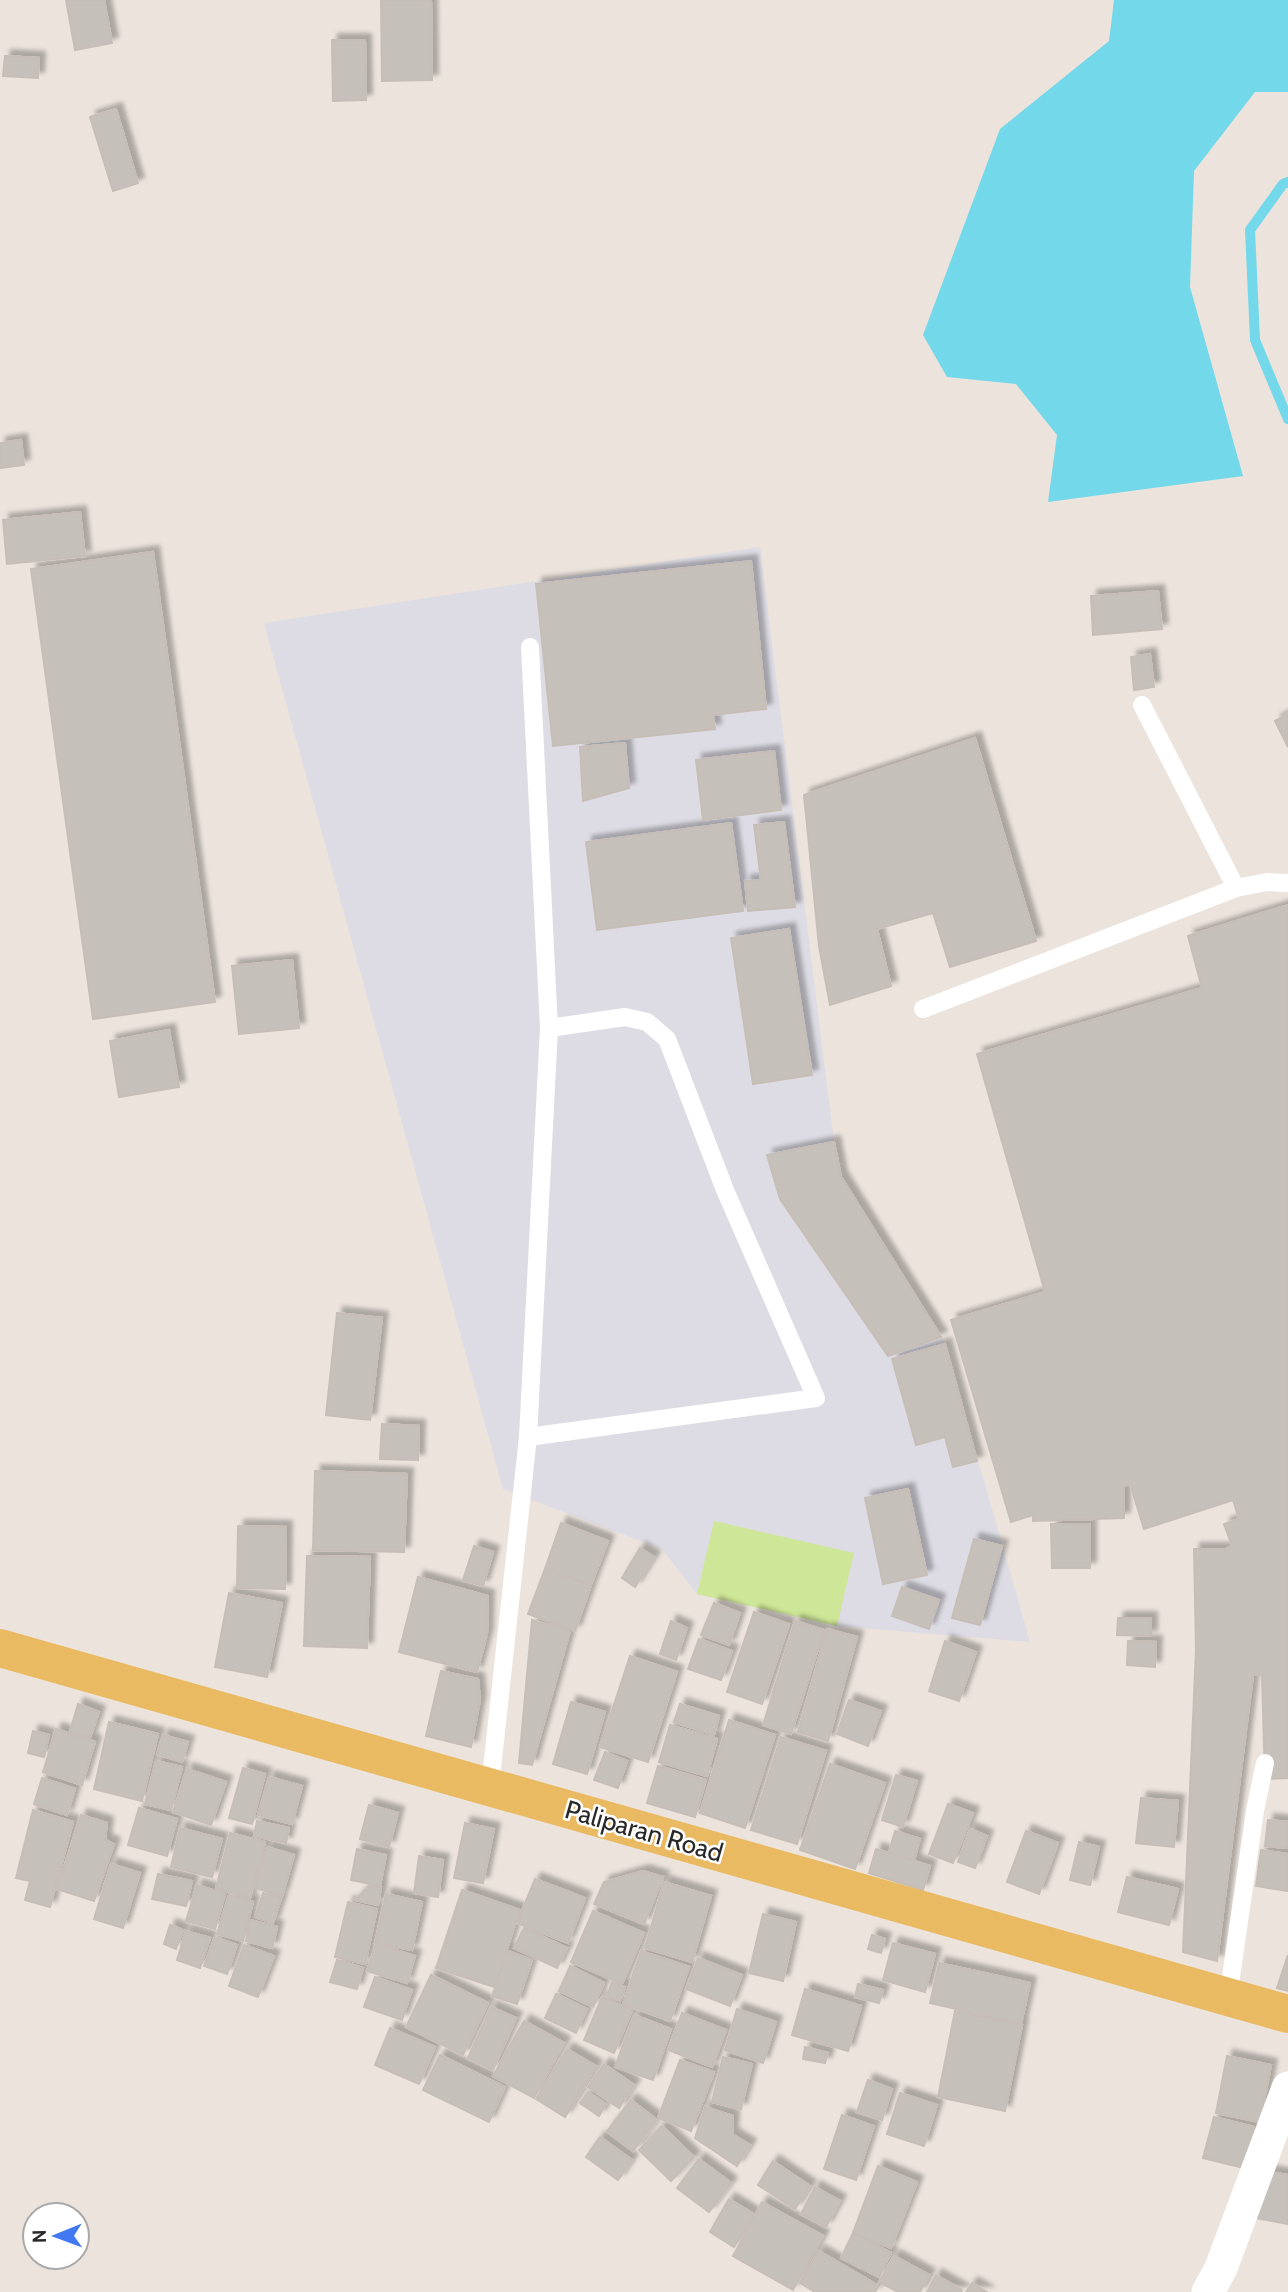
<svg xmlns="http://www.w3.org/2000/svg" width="1288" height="2292" viewBox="0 0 1288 2292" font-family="Cabin,sans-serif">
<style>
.industrial{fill:#dddce4}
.pitch{fill:#cee697}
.water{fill:#73d8e9}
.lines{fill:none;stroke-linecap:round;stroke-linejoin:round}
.stream{stroke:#73d8e9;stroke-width:10}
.building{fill:#c6c0bb;stroke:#c6beb6;stroke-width:2;filter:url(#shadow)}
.service{stroke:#fff;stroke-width:18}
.minor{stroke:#fff;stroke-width:33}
.primary{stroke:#eaba62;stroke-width:38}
.labels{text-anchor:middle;stroke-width:5;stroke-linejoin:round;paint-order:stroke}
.street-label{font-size:26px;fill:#292929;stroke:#fff}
</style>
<defs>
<filter id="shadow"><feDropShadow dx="6" dy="-6" stdDeviation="2" flood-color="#0004"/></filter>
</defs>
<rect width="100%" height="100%" fill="#ebe3dc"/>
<polygon class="industrial" points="760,547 834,1142 841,1177 945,1344 1030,1642 837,1626 697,1594 662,1549 503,1489 264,623"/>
<polygon class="pitch" points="714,1521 854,1553 837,1626 697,1594"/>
<polygon class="water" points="1114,0 1288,0 1288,92 1255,92 1194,171 1190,287 1243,476 1048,502 1057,435 1016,384 947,377 923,335 1000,129 1109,41"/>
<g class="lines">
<polyline class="stream" points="1288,182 1283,184 1250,230 1255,340 1288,419"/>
</g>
<g class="building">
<polygon points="66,0 104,0 112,43 75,50"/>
<polygon points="381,0 431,0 432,80 382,81"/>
<polygon points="332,40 365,40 366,100 333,101"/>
<polygon points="5,56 39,58 38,78 3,76"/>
<polygon points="116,109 138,183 113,191 90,117"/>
<polygon points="21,440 24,465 0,468 0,443"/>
<polygon points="80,512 85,556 7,564 3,520"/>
<polygon points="153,552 215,1002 93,1019 31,569"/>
<polygon points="751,561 766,709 713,715 715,729 553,746 536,584"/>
<polygon points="1158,591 1162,629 1093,635 1091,596"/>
<polygon points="1150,654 1154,687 1134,690 1131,657"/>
<polygon points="1288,714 1288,747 1275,721"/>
<polygon points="975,738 1036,941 950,967 933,913 877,929 891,986 830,1005 819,946 804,795"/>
<polygon points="625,743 629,788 583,801 580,747"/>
<polygon points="774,751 781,810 703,820 696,760"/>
<polygon points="784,822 795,907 748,911 745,881 761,880 754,825"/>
<polygon points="731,823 743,911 597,930 586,842"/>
<polygon points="1288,905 1288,1778 1265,1779 1262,1675 1253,1675 1217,1961 1183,1952 1196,1649 1194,1549 1226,1549 1232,1546 1224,1524 1239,1519 1233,1500 1144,1529 1130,1484 1124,1486 1124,1518 1033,1521 1033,1515 1011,1522 951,1320 1045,1292 977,1054 1202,988 1188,936"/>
<polygon points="789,929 812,1075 753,1084 731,938"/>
<polygon points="292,960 299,1028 239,1034 232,966"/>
<polygon points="169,1030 179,1087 119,1097 110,1041"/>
<polygon points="834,1142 841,1177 941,1337 888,1356 780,1199 767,1155"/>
<polygon points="337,1313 382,1318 370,1420 326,1415"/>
<polygon points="945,1344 977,1461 953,1467 945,1437 916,1445 892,1359"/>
<polygon points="382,1424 419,1426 418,1460 380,1459"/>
<polygon points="315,1471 407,1474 404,1552 313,1550"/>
<polygon points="908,1489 927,1575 883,1584 865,1498"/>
<polygon points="561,1523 608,1541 591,1585 545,1569"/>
<polygon points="1051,1524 1090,1524 1090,1568 1052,1568"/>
<polygon points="238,1526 286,1527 285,1589 237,1588"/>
<polygon points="974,1539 1002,1546 980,1625 952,1618"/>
<polygon points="474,1546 493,1552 483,1586 463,1580"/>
<polygon points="640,1548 654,1557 635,1587 622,1578"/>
<polygon points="307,1556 370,1557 367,1648 304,1646"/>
<polygon points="545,1569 591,1585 575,1631 528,1614"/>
<polygon points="418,1577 488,1596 487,1634 477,1672 399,1652"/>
<polygon points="902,1587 939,1600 929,1629 892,1616"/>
<polygon points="229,1593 282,1603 267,1677 215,1667"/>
<polygon points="714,1603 740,1613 729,1645 701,1635"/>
<polygon points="754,1612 789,1624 762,1704 727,1692"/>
<polygon points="1118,1618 1151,1618 1151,1636 1117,1635"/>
<polygon points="532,1620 570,1631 532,1765 519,1763"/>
<polygon points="671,1621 687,1628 676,1660 660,1654"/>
<polygon points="795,1621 824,1630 791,1734 763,1725"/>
<polygon points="827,1629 857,1637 828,1741 798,1732"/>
<polygon points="699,1639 732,1651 721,1680 688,1669"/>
<polygon points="945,1641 976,1652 959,1701 929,1691"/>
<polygon points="1128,1641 1156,1642 1155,1667 1127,1665"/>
<polygon points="630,1656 677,1672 648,1762 600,1747"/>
<polygon points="441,1671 478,1679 480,1700 471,1747 426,1736"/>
<polygon points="849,1700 881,1711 868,1746 837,1734"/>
<polygon points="571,1702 605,1712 587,1774 553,1764"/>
<polygon points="78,1704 99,1712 90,1738 70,1731"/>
<polygon points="680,1704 719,1716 714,1735 674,1722"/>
<polygon points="729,1720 775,1735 745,1828 700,1813"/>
<polygon points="109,1722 158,1734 142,1801 94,1789"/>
<polygon points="670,1725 717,1739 707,1776 659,1762"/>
<polygon points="56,1729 95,1742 82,1785 43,1772"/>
<polygon points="33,1731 49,1735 44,1757 28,1753"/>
<polygon points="163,1735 188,1742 182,1762 157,1754"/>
<polygon points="781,1737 826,1751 797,1844 751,1830"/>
<polygon points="605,1752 627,1761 618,1788 594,1780"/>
<polygon points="156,1761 182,1767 171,1810 145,1804"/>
<polygon points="830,1764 885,1783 855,1869 800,1850"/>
<polygon points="658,1766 706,1780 695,1817 647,1803"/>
<polygon points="243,1768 265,1774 252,1824 229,1818"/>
<polygon points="187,1769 226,1782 211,1825 173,1812"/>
<polygon points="896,1775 917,1781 903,1827 882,1820"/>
<polygon points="269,1777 302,1786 292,1824 258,1815"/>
<polygon points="42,1778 75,1789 67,1815 34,1804"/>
<polygon points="1141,1798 1178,1801 1174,1847 1136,1843"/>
<polygon points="948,1804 973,1813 953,1863 929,1854"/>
<polygon points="369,1805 398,1813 389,1847 360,1839"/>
<polygon points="139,1808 177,1819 167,1856 128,1845"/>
<polygon points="33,1810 73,1822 50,1907 25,1900 30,1881 16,1878"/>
<polygon points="81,1815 107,1823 105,1840 114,1844 94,1901 57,1889"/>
<polygon points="1268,1820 1288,1822 1288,1848 1265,1846"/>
<polygon points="257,1821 289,1828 286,1843 254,1836"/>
<polygon points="465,1823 494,1829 483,1883 454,1878"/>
<polygon points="180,1828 222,1839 212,1877 171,1867"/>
<polygon points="970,1829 987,1836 975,1868 958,1862"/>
<polygon points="895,1831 920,1839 914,1860 889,1852"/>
<polygon points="1026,1831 1058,1843 1039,1894 1007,1882"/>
<polygon points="230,1833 265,1842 250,1898 216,1888"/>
<polygon points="1079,1842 1099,1847 1090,1885 1070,1880"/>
<polygon points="267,1847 294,1855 282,1896 255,1888"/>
<polygon points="357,1849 386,1855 380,1886 351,1880"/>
<polygon points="876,1849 930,1866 923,1890 869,1873"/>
<polygon points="1261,1850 1288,1854 1288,1891 1256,1886"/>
<polygon points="419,1856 443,1860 438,1897 414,1893"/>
<polygon points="111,1864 140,1873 123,1928 94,1919"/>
<polygon points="643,1871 663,1877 644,1924 594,1904 604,1882"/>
<polygon points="158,1874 192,1881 186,1906 152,1899"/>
<polygon points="1127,1877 1178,1889 1169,1925 1118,1912"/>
<polygon points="535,1879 585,1898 568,1943 517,1923"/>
<polygon points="664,1882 711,1896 692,1962 645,1948"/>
<polygon points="197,1885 225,1894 215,1929 186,1921"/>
<polygon points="370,1885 381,1887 378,1905 355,1900"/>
<polygon points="462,1890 520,1910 494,1987 436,1968"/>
<polygon points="263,1893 281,1899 273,1923 255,1917"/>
<polygon points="386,1894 422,1902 412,1950 375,1943"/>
<polygon points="229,1895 253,1902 243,1941 217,1934"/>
<polygon points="348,1902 377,1909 365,1964 335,1957"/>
<polygon points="593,1911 644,1933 622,1984 571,1962"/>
<polygon points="763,1914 796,1922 783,1981 749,1973"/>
<polygon points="250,1920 277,1927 272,1948 246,1941"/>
<polygon points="170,1925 183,1930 176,1949 164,1944"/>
<polygon points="524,1928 567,1948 557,1968 514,1948"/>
<polygon points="186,1931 210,1938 200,1968 177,1960"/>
<polygon points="872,1935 885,1939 881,1953 868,1949"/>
<polygon points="215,1937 237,1945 227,1974 204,1966"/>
<polygon points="893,1943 935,1954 925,1992 883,1980"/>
<polygon points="376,1944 415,1956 407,1983 367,1971"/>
<polygon points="244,1945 274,1956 258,1997 229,1986"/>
<polygon points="508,1951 532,1960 517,2004 492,1996"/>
<polygon points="641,1951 689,1967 670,2021 623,2004"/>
<polygon points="1288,1955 1288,1991 1277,1988"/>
<polygon points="698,1958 742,1975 730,2006 686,1989"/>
<polygon points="337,1960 363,1968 357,1989 330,1982"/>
<polygon points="939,1963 1030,1983 1021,2024 930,2003"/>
<polygon points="570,1966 604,1983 593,2007 559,1991"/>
<polygon points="431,1975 488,2003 463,2055 406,2027"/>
<polygon points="375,1977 412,1990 402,2020 364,2007"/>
<polygon points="612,1982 625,1987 620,2001 607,1996"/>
<polygon points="858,1984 883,1990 879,2003 855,1997"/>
<polygon points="805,1989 861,2006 848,2051 792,2035"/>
<polygon points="556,1994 587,2009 576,2033 545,2018"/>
<polygon points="602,1997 632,2010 614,2053 584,2040"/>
<polygon points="491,2007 516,2018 493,2070 468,2058"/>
<polygon points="737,2009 776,2022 763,2063 725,2050"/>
<polygon points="955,2011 1022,2025 1005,2111 938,2097"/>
<polygon points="682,2013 726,2030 712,2067 668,2050"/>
<polygon points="634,2015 671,2029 653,2080 615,2067"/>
<polygon points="524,2021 564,2043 534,2098 493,2076"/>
<polygon points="390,2028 435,2047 419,2084 375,2065"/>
<polygon points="805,2047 828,2053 825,2063 803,2059"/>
<polygon points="567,2049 596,2066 565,2117 536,2099"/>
<polygon points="440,2055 505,2087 489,2122 423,2090"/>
<polygon points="1227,2056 1271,2065 1260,2122 1216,2113"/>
<polygon points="723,2057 752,2064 741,2109 712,2102"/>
<polygon points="680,2060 714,2072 691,2131 658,2118"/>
<polygon points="604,2064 634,2085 619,2108 588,2087"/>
<polygon points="868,2080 892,2089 882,2120 857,2112"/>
<polygon points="588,2092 606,2104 599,2116 580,2103"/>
<polygon points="900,2093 937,2105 924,2146 887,2134"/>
<polygon points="631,2100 657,2120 633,2151 607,2131"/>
<polygon points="705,2107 733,2116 732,2134 750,2145 737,2166 695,2138"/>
<polygon points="842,2115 874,2126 856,2180 824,2169"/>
<polygon points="1214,2117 1254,2127 1244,2168 1203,2158"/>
<polygon points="662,2126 694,2157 671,2181 639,2150"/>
<polygon points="600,2137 632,2160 618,2180 586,2157"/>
<polygon points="699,2159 731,2183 709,2212 677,2188"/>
<polygon points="773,2161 810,2186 795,2209 758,2185"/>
<polygon points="878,2166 917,2182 891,2248 853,2233"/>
<polygon points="1264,2171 1288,2175 1288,2224 1256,2218"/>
<polygon points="815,2187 840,2201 826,2227 801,2214"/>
<polygon points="729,2199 754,2214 734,2247 710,2232"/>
<polygon points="762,2202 823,2236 793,2290 733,2256"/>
<polygon points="853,2233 891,2253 879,2277 841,2258"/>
<polygon points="819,2251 879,2286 875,2292 815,2292 800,2283"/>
<polygon points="894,2256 929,2275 920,2292 898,2292 879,2282"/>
<polygon points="936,2275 962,2290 961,2292 927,2292"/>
<polygon points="972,2283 987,2292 966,2292"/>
</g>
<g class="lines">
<g class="service">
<polyline points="1142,705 1236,888"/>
<polyline points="923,1009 1236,888 1267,882 1288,883"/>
<polyline points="528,1437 816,1398 725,1190 667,1039 647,1022 625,1017 549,1028"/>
<polyline points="490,1787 528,1437 549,1028 530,647"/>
<polyline points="1228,1998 1255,1811 1265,1763"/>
</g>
<polyline class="minor" points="1208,2292 1221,2268 1288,2088"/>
<polyline class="primary" points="0,1648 1288,2014"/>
</g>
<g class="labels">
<g class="street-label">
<text transform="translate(644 1831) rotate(16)" y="9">Paliparan Road</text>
</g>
</g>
<g transform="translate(56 2236) rotate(269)"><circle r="33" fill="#ffffff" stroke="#a9a9a9" stroke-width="2"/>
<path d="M0-5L12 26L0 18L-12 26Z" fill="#4278f1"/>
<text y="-10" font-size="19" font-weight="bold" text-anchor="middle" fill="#292929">N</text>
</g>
</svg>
